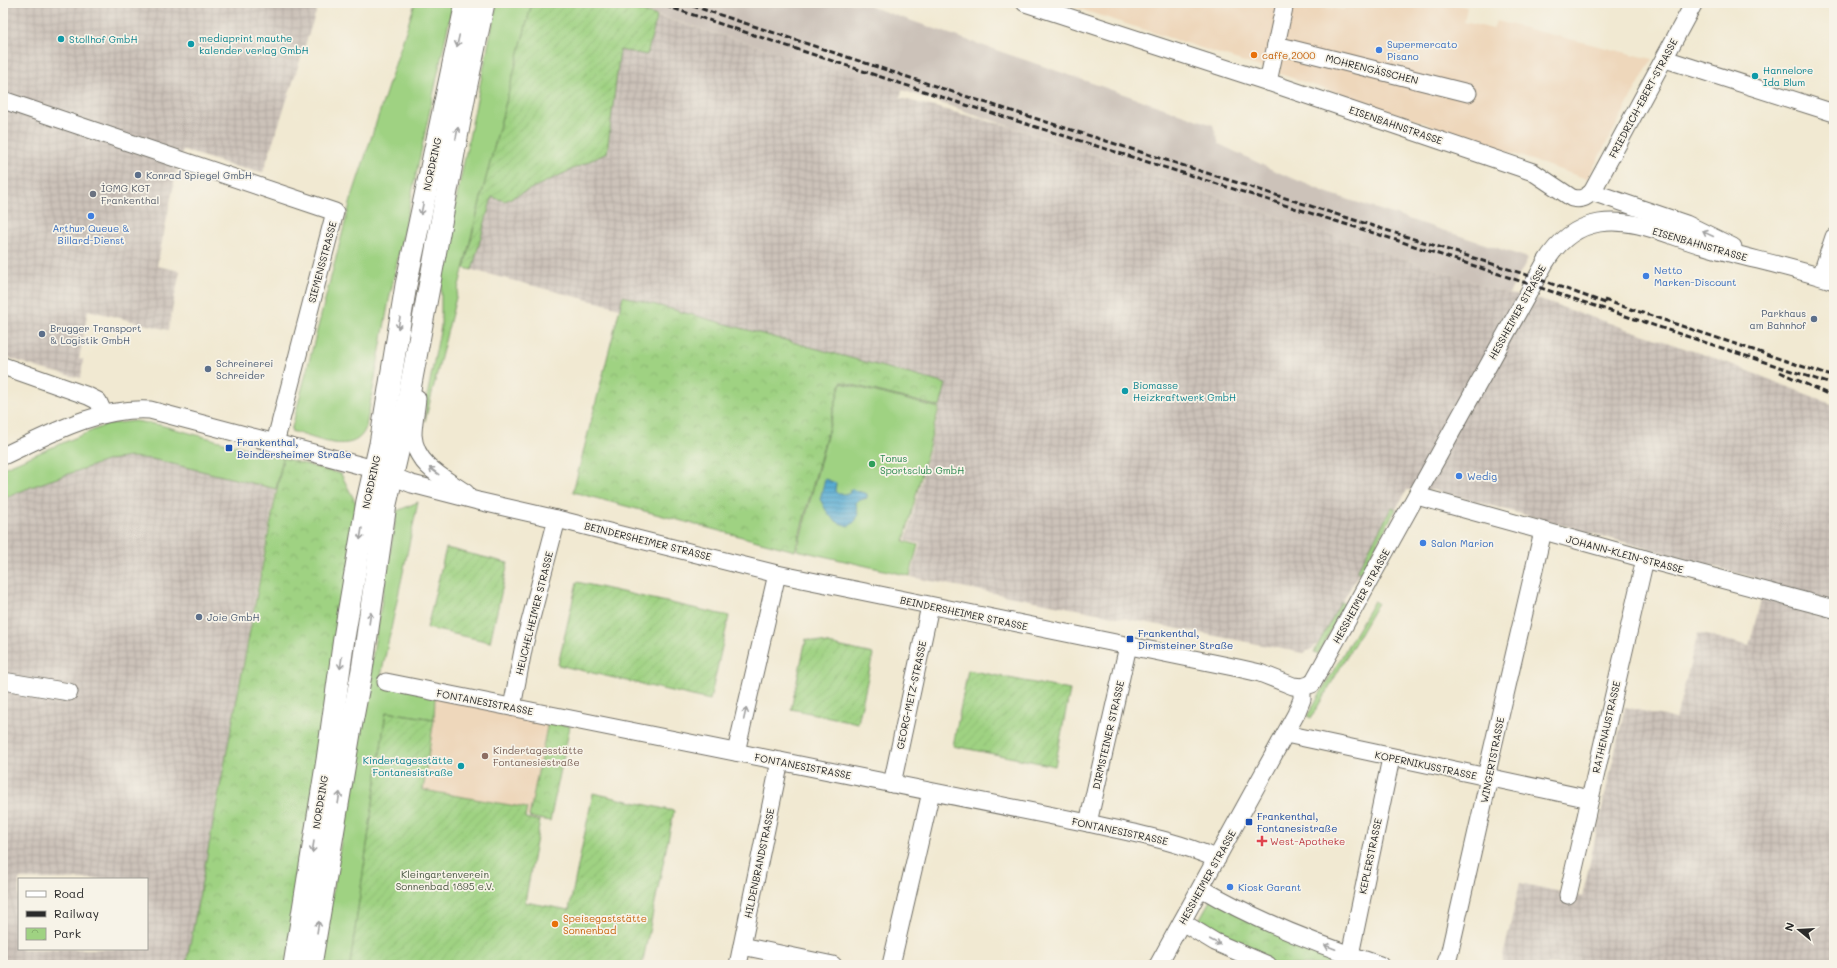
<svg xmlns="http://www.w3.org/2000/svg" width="1837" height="968" viewBox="0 0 1837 968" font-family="Mali,sans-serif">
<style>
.built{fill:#eed7bb}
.industrial{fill:url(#industrial-grid);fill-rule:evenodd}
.railway{fill:#ccc2b9}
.grass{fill:#9fd282;stroke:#657e56}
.park{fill:url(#park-crowns);stroke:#657e56}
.garden{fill:url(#garden-furrows);stroke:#657e56}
.water{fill:url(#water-rules);stroke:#406b7e}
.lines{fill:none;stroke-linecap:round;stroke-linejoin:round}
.minor-casing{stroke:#706e65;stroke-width:19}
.major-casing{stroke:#706e65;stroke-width:23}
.minor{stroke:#fff;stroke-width:17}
.major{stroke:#fff;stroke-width:21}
.rail{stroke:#2b2b2b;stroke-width:3;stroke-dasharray:6 3;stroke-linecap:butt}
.oneway{stroke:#a0a0a0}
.culture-dot{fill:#0f9aa8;stroke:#f7f3e8;stroke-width:1.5}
.shop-dot{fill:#3f7fe0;stroke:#f7f3e8;stroke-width:1.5}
.food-dot{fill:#e8710a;stroke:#f7f3e8;stroke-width:1.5}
.service-dot{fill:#5c6f8a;stroke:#f7f3e8;stroke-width:1.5}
.worship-dot{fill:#6b7280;stroke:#f7f3e8;stroke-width:1.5}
.transit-dot{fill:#1a4fb4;stroke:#f7f3e8;stroke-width:1.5}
.leisure-dot{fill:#2e9e5b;stroke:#f7f3e8;stroke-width:1.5}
.education-dot{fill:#8d6e63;stroke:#f7f3e8;stroke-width:1.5}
.health-dot{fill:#e0444e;stroke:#f7f3e8;stroke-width:1.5}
.labels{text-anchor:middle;stroke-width:3.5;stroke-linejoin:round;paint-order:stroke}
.culture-label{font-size:10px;fill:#0d838f;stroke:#f7f3e8;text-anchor:start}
.shop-label{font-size:10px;fill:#366cbe;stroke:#f7f3e8;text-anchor:start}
.food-label{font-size:10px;fill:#c56008;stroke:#f7f3e8;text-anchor:start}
.street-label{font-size:10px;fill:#2b2b2b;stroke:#f7f3e8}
.service-label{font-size:10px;fill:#4e5e75;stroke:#f7f3e8;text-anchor:start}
.worship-label{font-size:10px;fill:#5b616d;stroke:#f7f3e8;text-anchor:start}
.transit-label{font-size:10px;fill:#164399;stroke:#f7f3e8;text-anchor:start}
.leisure-label{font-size:10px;fill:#27864d;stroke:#f7f3e8;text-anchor:start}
.education-label{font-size:10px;fill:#785e54;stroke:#f7f3e8;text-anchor:start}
.health-label{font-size:10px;fill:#be3a42;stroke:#f7f3e8;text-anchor:start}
.park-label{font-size:10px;fill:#485541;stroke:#f7f3e8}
</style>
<defs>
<pattern id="industrial-grid" width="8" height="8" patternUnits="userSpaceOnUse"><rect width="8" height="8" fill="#ccc2b9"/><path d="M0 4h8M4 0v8" fill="none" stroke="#afa79f"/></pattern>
<pattern id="park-crowns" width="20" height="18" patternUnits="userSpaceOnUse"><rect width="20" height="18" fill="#9fd282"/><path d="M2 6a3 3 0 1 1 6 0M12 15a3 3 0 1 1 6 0" fill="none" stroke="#89b470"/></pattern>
<pattern id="garden-furrows" width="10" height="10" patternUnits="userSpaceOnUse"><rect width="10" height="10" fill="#9fd282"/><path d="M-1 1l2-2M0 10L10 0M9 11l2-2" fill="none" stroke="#89b470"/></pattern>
<pattern id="water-rules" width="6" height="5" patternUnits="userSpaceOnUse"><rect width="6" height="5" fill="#56abd2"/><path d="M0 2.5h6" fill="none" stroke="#478bab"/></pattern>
</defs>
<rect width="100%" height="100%" fill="#f7f3e8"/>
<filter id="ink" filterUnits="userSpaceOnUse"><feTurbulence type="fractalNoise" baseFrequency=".025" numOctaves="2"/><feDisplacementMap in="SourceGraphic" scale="8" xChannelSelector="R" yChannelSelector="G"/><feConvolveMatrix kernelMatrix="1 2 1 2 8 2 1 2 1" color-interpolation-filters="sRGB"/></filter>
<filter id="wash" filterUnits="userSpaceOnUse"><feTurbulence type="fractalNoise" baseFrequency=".012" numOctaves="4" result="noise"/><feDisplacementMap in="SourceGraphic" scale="16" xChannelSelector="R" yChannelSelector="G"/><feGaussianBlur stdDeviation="0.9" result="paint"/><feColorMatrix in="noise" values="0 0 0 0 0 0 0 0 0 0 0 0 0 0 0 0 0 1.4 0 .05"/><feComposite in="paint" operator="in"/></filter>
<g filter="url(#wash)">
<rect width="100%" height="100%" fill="#f1e9d2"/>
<g class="built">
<polygon points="1061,3 1299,3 1344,10 1346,3 1450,3 1467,7 1464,22 1493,29 1496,21 1652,59 1587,179 1263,68"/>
<polygon points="435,697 548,722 529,817 526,816 527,809 422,790 434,719"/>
</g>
<g class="industrial">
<polygon points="3,3 319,3 263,172 236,167 183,150 177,169 157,266 180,271 168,330 88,310 79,359 83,359 81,378 42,369 3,356"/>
<polygon points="657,16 885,84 902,90 900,98 1011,127 1509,294 1534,298 1723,361 1834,405 1834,965 1501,965 1520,883 1582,897 1625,707 1676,719 1698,633 1749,646 1766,581 1434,490 1407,490 1319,642 1312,649 1303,653 911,577 920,544 906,540 946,384 623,296 620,308 472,270 492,197 607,153 620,50 647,55"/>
<path d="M131,457L152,459L276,489L186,965H3V499L31,487L109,460ZM19,879H147V949H19Z"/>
</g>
<polygon class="railway" points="616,3 860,3 1213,125 1219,144 1275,171 1328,193 1528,258 1509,294 902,90"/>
<g class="grass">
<path d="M415,3H453L389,300L366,427C356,458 313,437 291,431L351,200Z"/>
<polygon points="497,3 532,3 484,186 425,421 426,401 441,326 441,288 452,220"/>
<polygon points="841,383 939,408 904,541 918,545 910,576 797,550"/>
<polygon points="135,421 160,425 283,458 276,489 152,459 131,457 109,460 31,487 3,499 3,468 108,424"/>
<polygon points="418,502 381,676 435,697 434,719 386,712 350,965 320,965 397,511"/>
<polygon points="1392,507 1396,509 1361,573 1357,571"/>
<polygon points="1374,601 1378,603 1311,718 1307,716"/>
<polygon points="1341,602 1345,604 1318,654 1314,652"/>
</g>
<g class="park">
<polygon points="623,296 946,384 940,407 841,382 795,551 573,492"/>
<polygon points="283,458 341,474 359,509 288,965 186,965"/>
<polygon points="548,722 570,726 550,821 529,817"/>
<polygon points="1212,897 1370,965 1276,965 1216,939 1195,927"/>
</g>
<g class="garden">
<polygon points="532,3 616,3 657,16 647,55 620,50 607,153 505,201 492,197 472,270 464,268 484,186"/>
<polygon points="446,548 508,563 490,642 427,628"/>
<polygon points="577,582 729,616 710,700 558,665"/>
<polygon points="806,639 873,654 858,723 791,709"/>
<polygon points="968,670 1070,690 1055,766 953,746"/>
<polygon points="386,712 434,719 423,790 527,808 525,818 540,821 525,902 569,910 593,793 674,811 642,965 350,965"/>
</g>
<path class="water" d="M825,479L836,483L835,491L838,494H849L851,489L867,494V498L857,501L856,504C859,514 859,520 849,526C831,522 828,514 820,499Z"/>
</g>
<g filter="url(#ink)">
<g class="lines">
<g class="minor-casing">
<g id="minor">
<path d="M1025,3L1268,82L1533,172L1572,198C1581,200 1585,198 1592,192L1694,3"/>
<polyline points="1276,45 1468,93"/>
<polyline points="1665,59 1834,113"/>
<polyline points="1268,82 1285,3"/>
<polyline points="3,100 335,212 275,443"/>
<polyline points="1592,192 1686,224 1733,247"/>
<polyline points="1821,276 1834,237"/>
<polyline points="3,366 88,396 98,401 104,414"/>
<path d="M417,398C416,410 413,423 413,435C415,465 444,478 466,493"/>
<path d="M3,456C50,434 97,407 150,410L374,469L412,484L478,501L557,519L777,574L1238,668L1260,673L1293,686L1302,687L1312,684L1545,263C1557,243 1575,227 1599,223C1636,217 1673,238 1708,247C1750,259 1792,267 1834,281"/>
<polyline points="1417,496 1645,559 1834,609"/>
<polyline points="3,681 69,692"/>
<path d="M386,682L1088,823C1132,833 1175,840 1217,859"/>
<polyline points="512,707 524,645 557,519"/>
<polyline points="1286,734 1590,799"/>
<polyline points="736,752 777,574"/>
<polyline points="892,784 930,606"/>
<polyline points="1088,823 1128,646"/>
<path d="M1201,888C1257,921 1318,945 1380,965"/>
<polyline points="1568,895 1645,559"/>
<polyline points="1182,922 1215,942 1268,965"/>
<polyline points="742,946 833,965"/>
<polyline points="1350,955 1391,758"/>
<polyline points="738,965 780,761"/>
<polyline points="891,965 931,792"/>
<polyline points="1158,965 1296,714 1302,699 1302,687"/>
<polyline points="1445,965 1449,955 1489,778 1488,768 1543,531"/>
</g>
</g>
<g class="major-casing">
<g id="major">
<polyline points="294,965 327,760 344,638 367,501 380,444 406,285 466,3"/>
<polyline points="311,965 350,733 362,670 386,504 399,448 466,89 484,3"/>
</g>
</g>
<use href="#minor" class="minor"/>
<use href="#major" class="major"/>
<g class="rail">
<polyline points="657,3 966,105 1396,240 1834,385"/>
<polyline points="684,3 968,97 1524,274 1608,304"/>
<polyline points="1604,300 1834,377"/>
<polyline points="1780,372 1834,397"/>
</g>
</g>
<defs><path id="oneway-shaft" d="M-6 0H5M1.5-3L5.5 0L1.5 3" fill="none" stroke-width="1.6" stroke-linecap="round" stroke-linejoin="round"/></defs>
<g class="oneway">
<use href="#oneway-shaft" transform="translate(458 41) rotate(102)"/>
<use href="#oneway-shaft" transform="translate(457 133) rotate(-79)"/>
<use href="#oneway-shaft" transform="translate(422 209) rotate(102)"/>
<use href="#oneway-shaft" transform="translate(1708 234) rotate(-155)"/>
<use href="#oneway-shaft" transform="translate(399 323) rotate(99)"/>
<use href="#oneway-shaft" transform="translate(434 471) rotate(-143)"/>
<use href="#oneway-shaft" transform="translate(361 534) rotate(99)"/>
<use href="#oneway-shaft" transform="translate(370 618) rotate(-82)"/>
<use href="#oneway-shaft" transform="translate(341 663) rotate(98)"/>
<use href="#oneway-shaft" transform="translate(745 714) rotate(-77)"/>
<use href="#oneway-shaft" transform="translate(339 798) rotate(-81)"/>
<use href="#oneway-shaft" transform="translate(313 847) rotate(99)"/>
<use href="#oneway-shaft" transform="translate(318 927) rotate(-81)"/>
<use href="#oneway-shaft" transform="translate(1215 942) rotate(28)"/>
<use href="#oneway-shaft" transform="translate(1330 947) rotate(-159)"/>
</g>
</g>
<g class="culture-dot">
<circle cx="61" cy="39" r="4"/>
<circle cx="191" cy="44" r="4"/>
<circle cx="1755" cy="76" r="4"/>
<circle cx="1125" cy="391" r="4"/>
<circle cx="461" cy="766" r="4"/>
</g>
<g class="shop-dot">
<circle cx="1379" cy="50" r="4"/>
<circle cx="91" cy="216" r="4"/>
<circle cx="1646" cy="276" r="4"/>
<circle cx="1459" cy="476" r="4"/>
<circle cx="1423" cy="543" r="4"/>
<circle cx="1230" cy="887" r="4"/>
</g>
<g class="food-dot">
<circle cx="1254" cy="55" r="4"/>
<circle cx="555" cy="924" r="4"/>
</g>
<g class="service-dot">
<circle cx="138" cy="175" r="4"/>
<circle cx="1814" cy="319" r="4"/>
<circle cx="42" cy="334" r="4"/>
<circle cx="208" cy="369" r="4"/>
<circle cx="199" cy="617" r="4"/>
</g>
<circle class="worship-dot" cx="93" cy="194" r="4"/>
<g class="transit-dot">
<rect x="225" y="444" width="8" height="8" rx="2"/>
<rect x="1126" y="635" width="8" height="8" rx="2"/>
<rect x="1245" y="818" width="8" height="8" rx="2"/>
</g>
<circle class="leisure-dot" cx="872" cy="464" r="4"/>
<circle class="education-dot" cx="485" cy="756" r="4"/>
<path class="health-dot" d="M1260 835h4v4h4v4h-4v4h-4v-4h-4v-4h4z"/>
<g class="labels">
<g class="culture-label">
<text x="199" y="42">mediaprint mauthe<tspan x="199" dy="12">kalender verlag GmbH</tspan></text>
<text x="69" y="43">Stollhof GmbH</text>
<text x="1763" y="74">Hannelore<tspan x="1763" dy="12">Ida Blum</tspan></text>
<text x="1133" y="389">Biomasse<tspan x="1133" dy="12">Heizkraftwerk GmbH</tspan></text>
<text x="453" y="764" text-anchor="end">Kindertagesstätte<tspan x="453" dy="12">Fontanesistraße</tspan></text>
</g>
<g class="shop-label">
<text x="1387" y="48">Supermercato<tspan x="1387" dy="12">Pisano</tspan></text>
<text x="91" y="232" text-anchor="middle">Arthur Queue &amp;<tspan x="91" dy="12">Billard-Dienst</tspan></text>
<text x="1654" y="274">Netto<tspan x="1654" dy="12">Marken-Discount</tspan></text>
<text x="1467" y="480">Wedig</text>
<text x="1431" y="547">Salon Marion</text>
<text x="1238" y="891">Kiosk Garant</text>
</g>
<g class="food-label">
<text x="1262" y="59">caffe 2000</text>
<text x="563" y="922">Speisegaststätte<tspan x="563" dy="12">Sonnenbad</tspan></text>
</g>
<g class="street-label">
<text transform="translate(1372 69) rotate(14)" y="4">MOHRENGÄSSCHEN</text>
<text transform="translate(1643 98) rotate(-62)" y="4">FRIEDRICH-EBERT-STRASSE</text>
<text transform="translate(1396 125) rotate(19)" y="4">EISENBAHNSTRASSE</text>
<text transform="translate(432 164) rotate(-78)" y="4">NORDRING</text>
<text transform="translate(1700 244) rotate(16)" y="4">EISENBAHNSTRASSE</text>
<text transform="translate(322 262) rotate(-75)" y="4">SIEMENSSTRASSE</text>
<text transform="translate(1517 312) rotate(-61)" y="4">HESSHEIMER STRASSE</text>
<text transform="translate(371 482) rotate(-78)" y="4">NORDRING</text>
<text transform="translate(648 541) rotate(14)" y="4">BEINDERSHEIMER STRASSE</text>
<text transform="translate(1625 554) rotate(15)" y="4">JOHANN-KLEIN-STRASSE</text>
<text transform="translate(1361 596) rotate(-61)" y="4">HESSHEIMER STRASSE</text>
<text transform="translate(534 613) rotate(-76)" y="4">HEUCHELHEIMER STRASSE</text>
<text transform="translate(964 613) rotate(12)" y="4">BEINDERSHEIMER STRASSE</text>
<text transform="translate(911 695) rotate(-78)" y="4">GEORG-METZ-STRASSE</text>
<text transform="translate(485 702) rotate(11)" y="4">FONTANESISTRASSE</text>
<text transform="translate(1606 727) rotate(-77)" y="4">RATHENAUSTRASSE</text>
<text transform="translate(1108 735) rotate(-77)" y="4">DIRMSTEINER STRASSE</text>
<text transform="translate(1492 760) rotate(-79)" y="4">WINGERTSTRASSE</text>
<text transform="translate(1426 765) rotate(12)" y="4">KOPERNIKUSSTRASSE</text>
<text transform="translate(803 766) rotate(11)" y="4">FONTANESISTRASSE</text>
<text transform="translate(320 802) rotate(-81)" y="4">NORDRING</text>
<text transform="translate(1120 831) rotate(12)" y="4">FONTANESISTRASSE</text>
<text transform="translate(1370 856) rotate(-78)" y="4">KEPLERSTRASSE</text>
<text transform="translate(759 863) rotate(-78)" y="4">HILDENBRANDSTRASSE</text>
<text transform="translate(1207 877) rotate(-61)" y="4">HESSHEIMER STRASSE</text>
</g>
<g class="service-label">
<text x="146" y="179">Konrad Spiegel GmbH</text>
<text x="1806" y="317" text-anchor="end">Parkhaus<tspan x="1806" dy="12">am Bahnhof</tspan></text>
<text x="50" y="332">Brugger Transport<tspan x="50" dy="12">&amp; Logistik GmbH</tspan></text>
<text x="216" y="367">Schreinerei<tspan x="216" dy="12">Schreider</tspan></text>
<text x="207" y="621">Joie GmbH</text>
</g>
<g class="worship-label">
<text x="101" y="192">İGMG KGT<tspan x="101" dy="12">Frankenthal</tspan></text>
</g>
<g class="transit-label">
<text x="237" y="446">Frankenthal,<tspan x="237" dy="12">Beindersheimer Straße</tspan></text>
<text x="1138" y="637">Frankenthal,<tspan x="1138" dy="12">Dirmsteiner Straße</tspan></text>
<text x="1257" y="820">Frankenthal,<tspan x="1257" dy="12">Fontanesistraße</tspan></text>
</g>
<g class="leisure-label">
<text x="880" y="462">Tonus<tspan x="880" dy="12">Sportsclub GmbH</tspan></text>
</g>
<g class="education-label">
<text x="493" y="754">Kindertagesstätte<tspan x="493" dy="12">Fontanesiestraße</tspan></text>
</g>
<g class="health-label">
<text x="1270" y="845">West-Apotheke</text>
</g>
<g class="park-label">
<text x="445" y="878">Kleingartenverein<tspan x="445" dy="12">Sonnenbad 1895 e.V.</tspan></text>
</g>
</g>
<rect width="1837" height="968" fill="none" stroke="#f7f3e8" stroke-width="16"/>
<rect x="18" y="878" width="130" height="72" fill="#f7f3e8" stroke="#a5a39c"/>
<rect x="26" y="891" width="20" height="6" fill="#ffffff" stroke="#a5a39c"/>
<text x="54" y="898" font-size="12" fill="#2b2b2b">Road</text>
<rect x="26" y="911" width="20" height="6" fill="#2b2b2b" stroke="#a5a39c"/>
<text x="54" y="918" font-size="12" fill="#2b2b2b">Railway</text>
<rect x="26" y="928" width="20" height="12" fill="url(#park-crowns)" stroke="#a5a39c"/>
<text x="54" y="938" font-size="12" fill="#2b2b2b">Park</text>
<g transform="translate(1799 930) rotate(288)" stroke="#f7f3e8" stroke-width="3" paint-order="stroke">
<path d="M0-3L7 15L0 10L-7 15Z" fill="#2b2b2b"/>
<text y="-6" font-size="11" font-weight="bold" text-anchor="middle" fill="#2b2b2b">N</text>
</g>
</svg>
